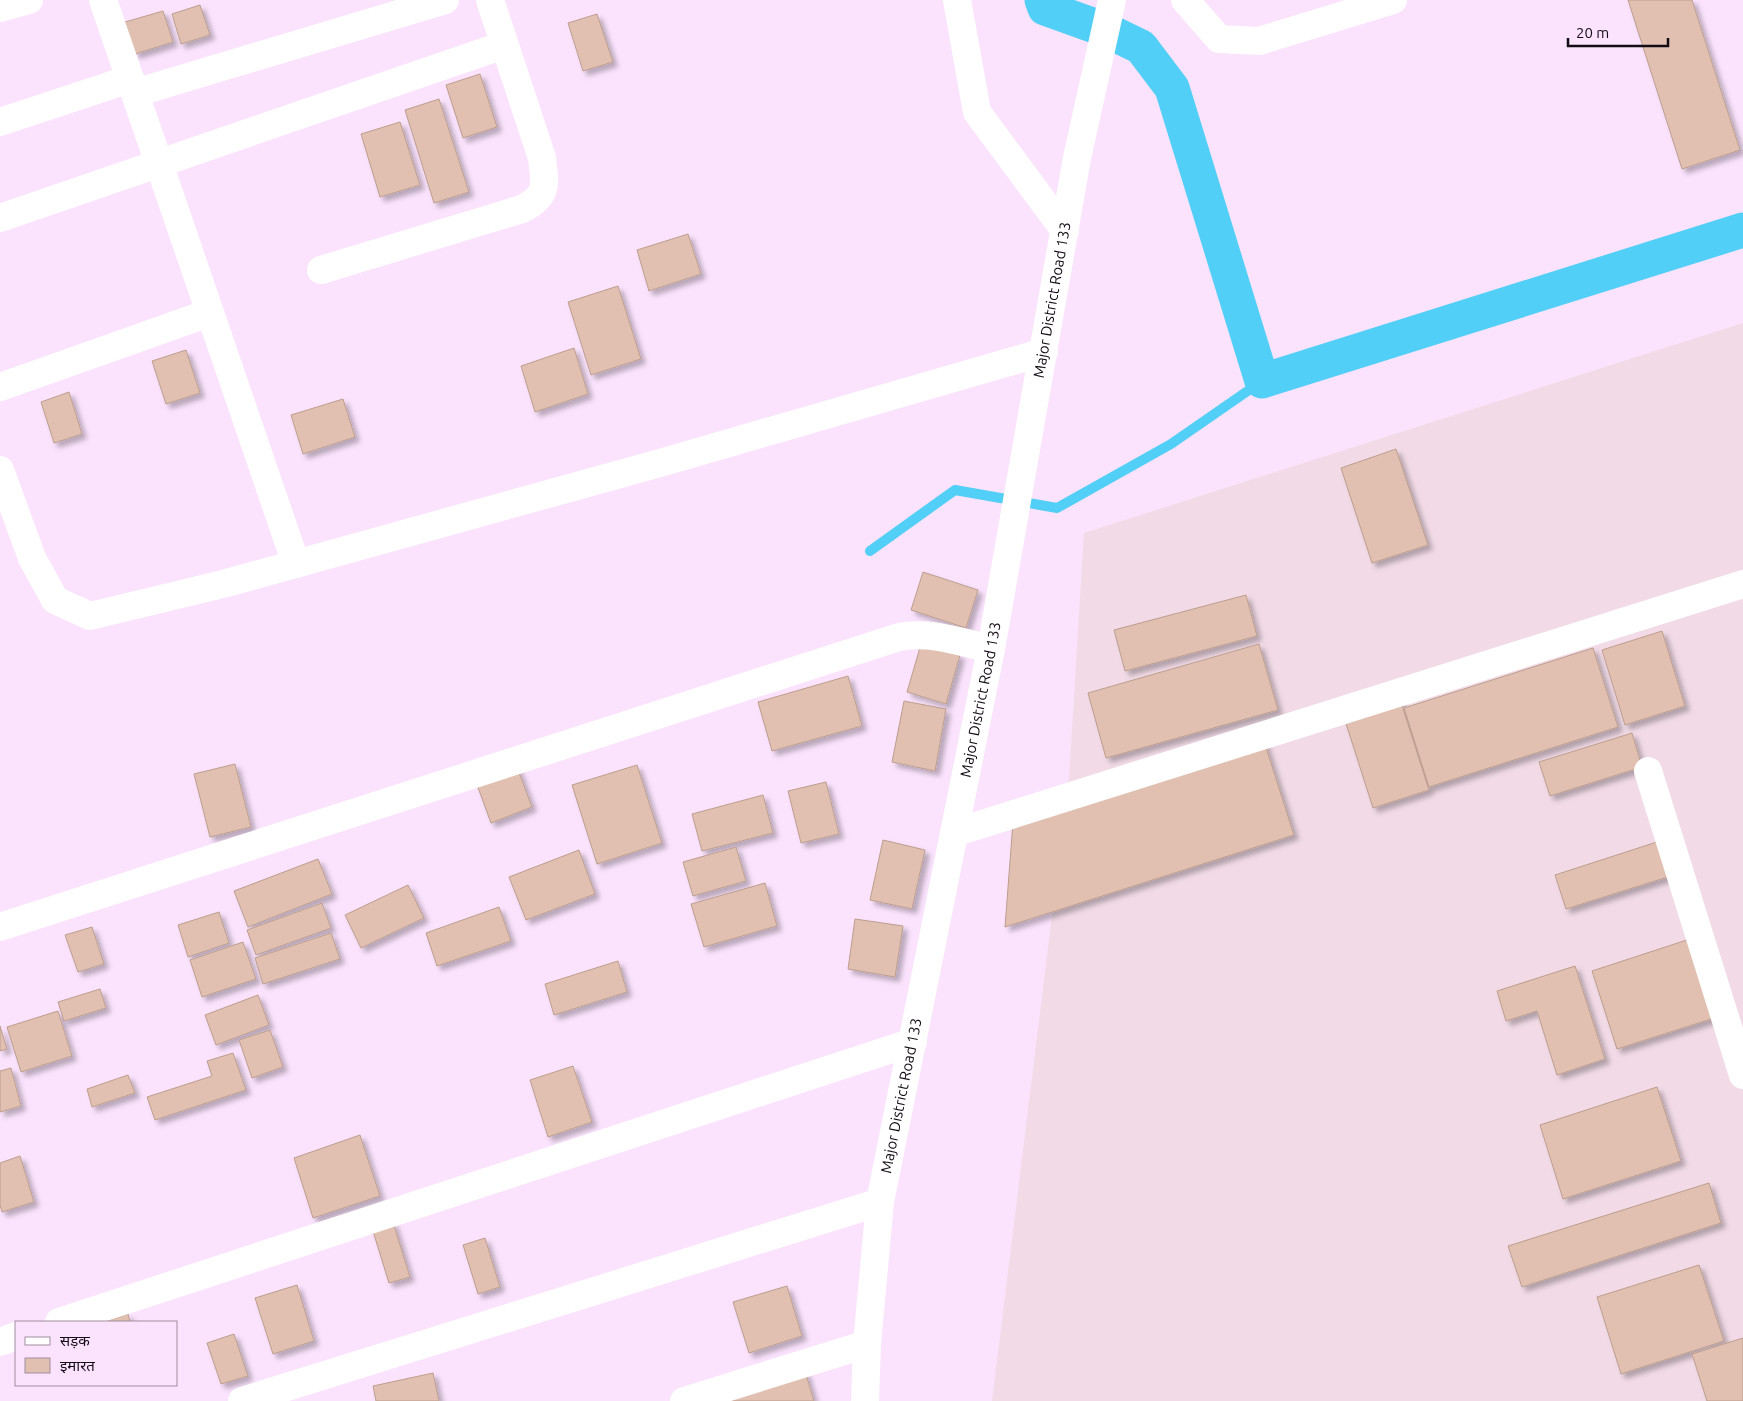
<svg xmlns="http://www.w3.org/2000/svg" width="1743" height="1401" viewBox="0 0 1743 1401" font-family="Ubuntu,'Noto Sans Devanagari',sans-serif">
<style>
.industrial{fill:#f2dbe7}
.lines{fill:none;stroke-linecap:round;stroke-linejoin:round}
.stream{stroke:#51cff6;stroke-width:10}
.canal{stroke:#51cff6;stroke-width:35}
.building{fill:#e1c0b1;stroke:#bc9d8e;filter:url(#shadow)}
.minor{stroke:#fff;stroke-width:28}
.major{stroke:#fff;stroke-width:28}
.labels{text-anchor:middle;stroke-width:5;stroke-linejoin:round;paint-order:stroke}
.street-label{font-size:15px;fill:#140c15;stroke:#fbe3fd}
</style>
<defs>
<filter id="shadow"><feDropShadow dx="4.5" dy="4.5" stdDeviation="2.5" flood-color="#0004"/></filter>
</defs>
<rect width="100%" height="100%" fill="#fbe3fd"/>
<polygon class="industrial" points="1743,323 1743,1401 992,1401 1069,778 1084,533"/>
<g class="lines">
<polyline class="stream" points="870,551 955,490 1057,508 1171,444 1262,381"/>
<polyline class="canal" points="1042,0 1045,8 1106,30 1141,47 1172,88 1262,381 1743,230"/>
</g>
<g class="building">
<polygon points="1628,0 1692,0 1740,150 1682,169"/>
<polygon points="200,5 210,35 181,44 172,14"/>
<polygon points="163,11 173,42 135,54 125,22"/>
<polygon points="597,14 613,62 583,71 568,23"/>
<polygon points="480,74 497,127 463,138 446,85"/>
<polygon points="439,99 469,192 434,203 405,110"/>
<polygon points="400,122 420,185 380,197 361,134"/>
<polygon points="688,234 701,274 649,291 637,250"/>
<polygon points="618,286 641,359 591,375 568,302"/>
<polygon points="574,348 588,394 535,412 521,366"/>
<polygon points="186,350 200,393 166,404 152,361"/>
<polygon points="69,392 82,434 54,443 41,402"/>
<polygon points="343,399 355,437 303,454 291,415"/>
<polygon points="1396,449 1428,545 1372,563 1341,468"/>
<polygon points="923,572 978,590 966,628 911,610"/>
<polygon points="1246,595 1257,636 1125,671 1114,630"/>
<polygon points="1662,631 1685,706 1625,725 1602,650"/>
<polygon points="921,644 960,655 946,704 907,692"/>
<polygon points="1259,644 1278,710 1106,758 1088,693"/>
<polygon points="1593,648 1618,727 1429,787 1404,708"/>
<polygon points="848,676 862,726 772,751 758,702"/>
<polygon points="1399,696 1429,790 1373,808 1343,714"/>
<polygon points="904,701 946,709 935,771 892,762"/>
<polygon points="1632,733 1642,767 1550,796 1539,762"/>
<polygon points="1264,741 1294,835 1005,927 1013,822"/>
<polygon points="235,764 251,827 210,837 194,774"/>
<polygon points="637,765 662,843 597,864 572,785"/>
<polygon points="517,767 532,807 491,823 476,782"/>
<polygon points="826,782 839,834 801,843 788,791"/>
<polygon points="763,795 773,833 702,851 692,814"/>
<polygon points="883,840 925,850 912,909 870,900"/>
<polygon points="1663,840 1674,875 1566,909 1555,875"/>
<polygon points="736,847 746,881 693,896 683,862"/>
<polygon points="579,850 595,894 526,920 509,877"/>
<polygon points="318,859 332,894 248,927 234,891"/>
<polygon points="765,883 777,926 704,947 691,904"/>
<polygon points="408,885 424,918 361,948 345,915"/>
<polygon points="322,903 331,928 256,955 247,930"/>
<polygon points="499,907 511,941 437,966 426,933"/>
<polygon points="219,912 229,943 188,957 178,925"/>
<polygon points="855,919 903,926 895,977 848,969"/>
<polygon points="92,927 104,964 78,972 65,935"/>
<polygon points="331,933 340,959 263,984 255,958"/>
<polygon points="1699,936 1724,1015 1617,1049 1592,971"/>
<polygon points="243,942 256,979 202,997 190,960"/>
<polygon points="618,961 627,992 554,1015 545,984"/>
<polygon points="1575,966 1605,1059 1557,1075 1537,1011 1506,1021 1497,991"/>
<polygon points="100,989 106,1008 64,1021 58,1002"/>
<polygon points="258,995 269,1025 216,1045 205,1015"/>
<polygon points="58,1011 72,1056 21,1072 7,1027"/>
<polygon points="0,1026 7,1049 0,1051"/>
<polygon points="270,1030 283,1067 252,1078 239,1040"/>
<polygon points="233,1053 246,1090 155,1120 147,1097 212,1076 207,1061"/>
<polygon points="573,1066 592,1122 548,1137 530,1080"/>
<polygon points="11,1068 21,1106 0,1112 0,1071"/>
<polygon points="128,1075 135,1093 92,1107 87,1089"/>
<polygon points="1657,1087 1681,1161 1563,1199 1540,1125"/>
<polygon points="360,1135 380,1196 313,1218 294,1158"/>
<polygon points="20,1156 34,1202 2,1212 0,1205 0,1163"/>
<polygon points="1709,1183 1721,1223 1522,1287 1508,1246"/>
<polygon points="393,1222 410,1277 389,1283 372,1228"/>
<polygon points="485,1238 500,1287 478,1294 463,1245"/>
<polygon points="1699,1265 1724,1341 1621,1374 1597,1297"/>
<polygon points="297,1285 314,1341 273,1354 255,1298"/>
<polygon points="787,1286 802,1336 749,1353 733,1302"/>
<polygon points="128,1314 130,1322 103,1322"/>
<polygon points="234,1334 248,1376 221,1384 207,1343"/>
<polygon points="1743,1338 1743,1401 1707,1401 1692,1354"/>
<polygon points="805,1371 814,1401 713,1401"/>
<polygon points="433,1373 439,1401 376,1401 373,1386"/>
</g>
<g class="lines">
<g class="minor">
<polyline points="103,0 296,564"/>
<polyline points="957,0 977,112 1065,231"/>
<polyline points="1185,0 1219,39 1259,41 1393,0"/>
<polyline points="0,8 29,0"/>
<polyline points="135,93 445,0"/>
<polyline points="0,122 130,79"/>
<polyline points="0,218 504,45"/>
<path d="M321,270L522,209C549,195 545,185 542,158L490,0"/>
<polyline points="0,387 209,313"/>
<polyline points="0,470 32,558 55,600 90,616 223,584 660,463 1044,352"/>
<polyline points="1648,771 1743,1075"/>
<polyline points="954,833 1743,584"/>
<path d="M0,927L899,637C931,631 960,642 991,649"/>
<polyline points="59,1322 913,1042"/>
<polyline points="0,1342 16,1336"/>
<polyline points="242,1401 880,1202"/>
<polyline points="684,1401 867,1344"/>
</g>
<path class="major" id="s1" d="M865,1401L867,1344L880,1202L991,649L1077,158L1112,0"/>
</g>
<g class="labels">
<g class="street-label">
<text dy="5" stroke="none"><textPath href="#s1" startOffset="1118">Major District Road 133</textPath></text>
<text dy="5" stroke="none"><textPath href="#s1" startOffset="712">Major District Road 133</textPath></text>
<text dy="5" stroke="none"><textPath href="#s1" startOffset="308">Major District Road 133</textPath></text>
</g>
</g>
<rect x="15" y="1321" width="162" height="65" fill="#fbe3fd" stroke="#9f8da0"/>
<rect x="25" y="1337" width="25" height="8" fill="#ffffff" stroke="#9f8da0"/>
<text x="60" y="1346" font-size="15" fill="#140c15">सड़क</text>
<rect x="25" y="1358" width="25" height="15" fill="#e1c0b1" stroke="#9f8da0"/>
<text x="60" y="1371" font-size="15" fill="#140c15">इमारत</text>
<path d="M1568 38v8h100v-8" fill="none" stroke="#140c15" stroke-width="2.5"/>
<text x="1576" y="38" font-size="15" fill="#140c15" stroke="#fbe3fd" stroke-width="4" paint-order="stroke">20 m</text>
</svg>
